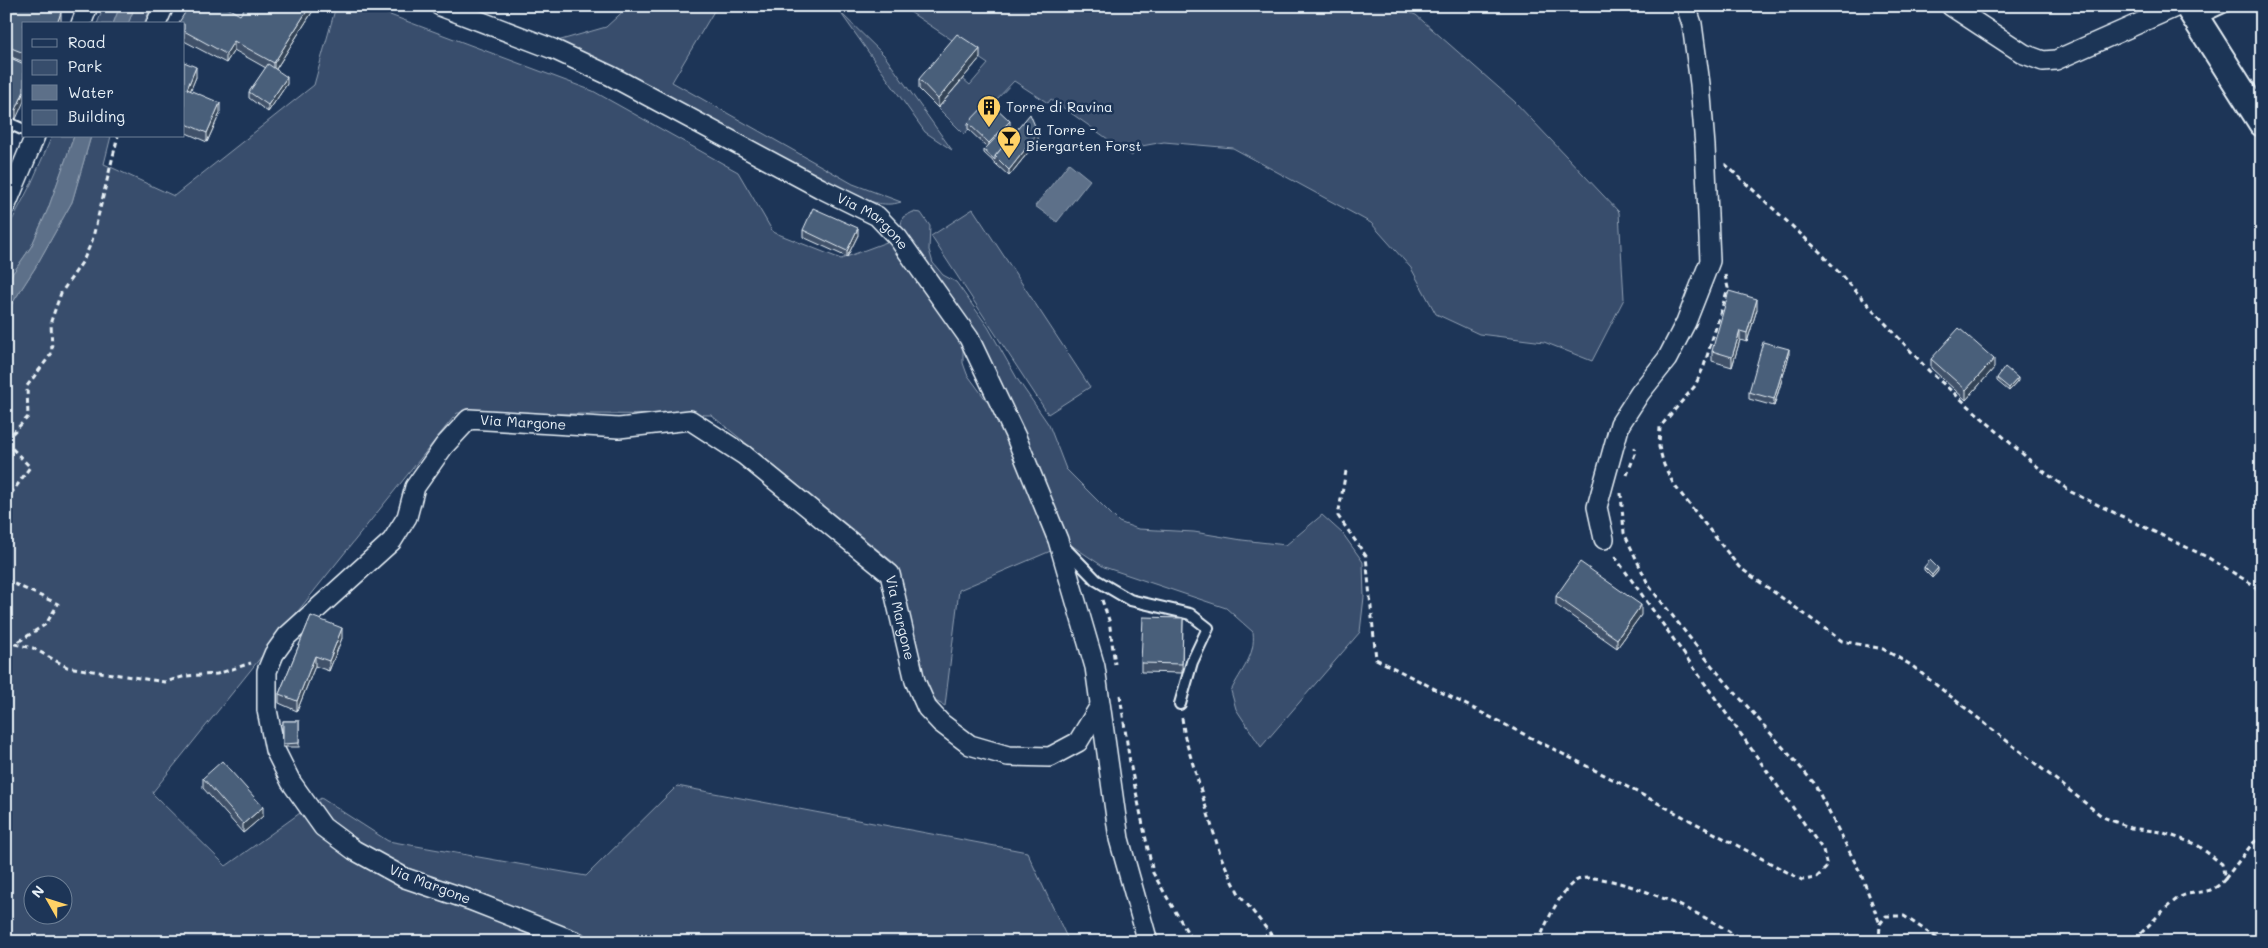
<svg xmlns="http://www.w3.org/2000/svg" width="2268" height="948" viewBox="0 0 2268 948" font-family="Mali,sans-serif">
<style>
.green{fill:#374d6c;stroke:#909fb2;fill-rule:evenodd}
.water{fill:#5d7089;stroke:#95a4b5}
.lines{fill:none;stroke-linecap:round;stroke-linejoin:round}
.service-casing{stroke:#e8f1f8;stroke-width:14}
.minor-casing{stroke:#e8f1f8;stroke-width:22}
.secondary-casing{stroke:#e8f1f8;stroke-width:30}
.path{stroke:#e8f1f8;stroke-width:3;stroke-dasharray:5 4;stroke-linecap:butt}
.service{stroke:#1d3557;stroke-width:10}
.minor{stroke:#1d3557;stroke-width:19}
.secondary{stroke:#1d3557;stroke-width:26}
.wall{fill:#3f5169;stroke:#e8f1f8}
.shaded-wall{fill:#334255;stroke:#e8f1f8}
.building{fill:#495e7a;stroke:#e8f1f8}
.labels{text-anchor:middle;stroke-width:5;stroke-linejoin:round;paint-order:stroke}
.poi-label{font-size:14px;fill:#e8f1f8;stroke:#1d3557;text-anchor:start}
.street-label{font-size:14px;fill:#e8f1f8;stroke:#1d3557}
</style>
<rect width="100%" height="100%" fill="#1d3557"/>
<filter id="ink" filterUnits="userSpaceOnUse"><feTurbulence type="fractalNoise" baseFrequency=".02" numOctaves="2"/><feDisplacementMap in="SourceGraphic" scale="10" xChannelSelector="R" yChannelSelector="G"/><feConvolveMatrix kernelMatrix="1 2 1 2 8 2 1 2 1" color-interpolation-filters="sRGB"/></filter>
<g filter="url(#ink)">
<g class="green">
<polygon points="104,6 120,6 113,24 97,24"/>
<polygon points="135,6 151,6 144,24 128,24"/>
<path d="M336,6H366L593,91L738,172L773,232L841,259L892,240L963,341V363L967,374L1003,423L1053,550L959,590L945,706L933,700L920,679L893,562L711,415L457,413L152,793L226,866L321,798L388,841L586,876L677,786L1027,852L1069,942H6V313L35,268L72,202L91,136H111L104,164L174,196L314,85ZM32,886H62V916H32Z"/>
<path d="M629,6H717L672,82L853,184L901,202C883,208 867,200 850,194L554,42L606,27Z"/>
<polygon points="901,6 1392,6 1416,15 1515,102 1619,212 1624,299 1592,361 1544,342 1479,334 1436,314 1411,268 1371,223 1233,148 1164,142 1136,147 1132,156 1051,99 1048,103 1014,81 964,134 938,108 963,79 970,85 988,64"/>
<polygon points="840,12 884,55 952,150 925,132"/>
<polygon points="52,136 74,136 48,209 31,247 6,283 6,232 31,184"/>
<polygon points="973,209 1090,387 1048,414 931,236"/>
<path d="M913,212L921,213L930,226L929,250L933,263L943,275L956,282L988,327L1018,380L1049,425L1066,469L1119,522L1138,529L1194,532L1242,540L1286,545L1322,515L1343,534L1363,562L1364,597L1360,632L1261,747L1236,709L1231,691C1241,670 1256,656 1253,632L1226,608L1104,567L1068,543L1009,404L900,228L903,217Z"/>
</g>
<g class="water">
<polygon points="120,6 135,6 128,24 113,24"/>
<polygon points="74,136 91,136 72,202 35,268 6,313 6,283 31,247 48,209"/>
<polygon points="1069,163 1090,180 1057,222 1035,206"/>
</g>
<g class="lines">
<g class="service-casing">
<g id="service">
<polyline points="2198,19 2226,6"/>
<polyline points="6,122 24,130"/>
<polyline points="1062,545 1096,580 1130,600 1190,614 1208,628 1192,662 1180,704"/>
</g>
</g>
<g class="minor-casing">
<g id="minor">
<path id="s1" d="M440,6L553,49L611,76L820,188L877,216L898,238L969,338L1016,437L1058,540L1095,667L1119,839L1148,942"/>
<polyline points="1951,6 2024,54 2043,61 2056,60 2178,6"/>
<polyline points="81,24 88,6"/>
<polyline points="156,24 164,6"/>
<polyline points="6,205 35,136"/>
<polyline points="1604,539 1597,507 1620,424 1640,393 1667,359 1686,322 1710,261 1705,146 1700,84 1692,24 1686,6"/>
<path id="s2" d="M577,942L470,900L405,878L354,850L323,827L291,782L275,750L267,710V671L274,654L287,636L392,541L407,517L415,487L444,446L469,419L619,428L690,420L744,455L890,574L915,681L927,708L941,723L970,745L1008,756L1050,757L1078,742L1100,706"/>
</g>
</g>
<g class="secondary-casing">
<polyline id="secondary" points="2188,6 2262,123"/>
</g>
<g class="path">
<polyline points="1725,164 1820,252 1929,371 2034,464 2071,492 2207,557 2252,584 2262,593"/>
<path d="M1725,275L1728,288L1704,366L1695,386L1660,427L1659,447L1664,465L1674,485L1739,567L1842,641L1883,649L1911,665L2103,817L2131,828L2161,832L2196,844L2222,864L2225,879C2208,899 2195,887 2177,899C2161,911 2147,928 2132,942"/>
<polyline points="6,440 28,417 27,386 52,353 51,321 61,293 83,261 92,241 118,136"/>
<polyline points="6,442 30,467 6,501"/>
<polyline points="1346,471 1338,516 1366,556 1376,659 1620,783 1802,880 1816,878 1827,867 1823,850 1613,554"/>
<polyline points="1627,475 1635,454 1634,447"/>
<polyline points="1621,493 1624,533 1649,586 1712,666 1814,783 1861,874 1880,924"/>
<polyline points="6,580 58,604 46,624 15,644 33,648 67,667 165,682 186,676 217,674 251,663"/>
<polyline points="1102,600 1109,620 1115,664"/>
<polyline points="1120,695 1130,763 1153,873 1193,942"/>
<polyline points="1182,718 1185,738 1221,857 1239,894 1277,942"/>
<polyline points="2225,879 2252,844 2262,836"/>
<path d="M1539,942C1544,926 1563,884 1580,879C1612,870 1719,920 1744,942"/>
<polyline points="1879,942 1880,924 1886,916 1904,916 1943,942"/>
</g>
<use href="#service" class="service"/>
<use href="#minor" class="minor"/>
<use href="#secondary" class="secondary"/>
</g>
<g class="wall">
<polygon points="6,6 61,22 24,24 24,62 6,55"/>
<polygon points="316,6 276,69 287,84 268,112 249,98 249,92 266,68 234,50 226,63 184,41 184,24 240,15"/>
<polygon points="6,56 24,64 16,119 6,115"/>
<polygon points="980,58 938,108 919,89 919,79"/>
<polygon points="184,62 196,77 190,91 220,113 207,142 184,132"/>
<polygon points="968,123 1010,127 1015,132 1038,140 1009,176 984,153 984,150 987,147 968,129"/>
<polygon points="803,230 858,235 847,257 803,237"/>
<polygon points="1757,309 1747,342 1740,340 1732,367 1712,361 1712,351"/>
<polygon points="1789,356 1774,406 1749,399 1749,392"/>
<polygon points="1931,359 1994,368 1966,400 1931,368"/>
<polygon points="1997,378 2018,381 2009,391 1997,381"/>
<polygon points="1924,567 1938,571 1932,578 1924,570"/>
<polygon points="1556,596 1641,615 1617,648 1556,605"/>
<polygon points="311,616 342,638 329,671 315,666 297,711 279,703 279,694"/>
<polygon points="1183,618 1182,673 1141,672 1141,663"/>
<rect x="283" y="721" width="16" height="26"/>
<polygon points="203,778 263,816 243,833 203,788"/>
</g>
<g class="shaded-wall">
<polygon points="310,6 316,6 274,72 274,63"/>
<polygon points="61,12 61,22 60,24 57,24"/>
<polygon points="234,41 234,50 226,63 226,54"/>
<polygon points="980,49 980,58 938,108 938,99"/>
<polygon points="196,67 196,77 187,99 187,89"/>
<polygon points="287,77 287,84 268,112 268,105"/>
<polygon points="24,91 24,101 16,119 16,110"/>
<polygon points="220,103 220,113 207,142 207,133"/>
<polygon points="1010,121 1010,127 989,149 989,143"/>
<polygon points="1038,133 1038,140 1009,176 1009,170"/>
<polygon points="858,228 858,235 847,257 847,251"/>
<polygon points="1757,299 1757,309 1747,342 1747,333"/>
<polygon points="1740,331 1740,340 1732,367 1732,357"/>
<polygon points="1789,349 1789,356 1774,406 1774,399"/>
<polygon points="1994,359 1994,368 1966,400 1966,390"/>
<polygon points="2018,378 2018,381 2009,391 2009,388"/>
<polygon points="1938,568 1938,571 1932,578 1932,575"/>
<polygon points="1641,605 1641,615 1617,648 1617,639"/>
<polygon points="342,628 342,638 329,671 329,661"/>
<polygon points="315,656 315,666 297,711 297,701"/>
<polygon points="263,807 263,816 243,833 243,824"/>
</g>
<g class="building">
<polygon points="6,6 46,6 61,12 57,24 24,24 24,53 6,46"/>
<polygon points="189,6 224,6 240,15 246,6 310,6 274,63 234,41 226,54 184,31 184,24 178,24"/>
<polygon points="957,34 980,49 938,99 919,79"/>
<polygon points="6,56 24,64 24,91 16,110 6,106"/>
<polygon points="184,62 196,67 187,89 220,103 207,133 184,123"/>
<polygon points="268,64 287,77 268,105 249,92"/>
<polygon points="989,101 1010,121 989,143 968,123"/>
<polygon points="1030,114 1038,133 1009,170 995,156"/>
<polygon points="1008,125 1015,132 995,156 995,160 984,150"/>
<polygon points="813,208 858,228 847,251 803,230"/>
<polygon points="1729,291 1757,299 1747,333 1740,331 1732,357 1712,351"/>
<polygon points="1959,328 1994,359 1966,390 1931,359"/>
<polygon points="1763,342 1789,349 1774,399 1749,392"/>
<polygon points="2005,367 2018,378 2009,388 1997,378"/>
<polygon points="1930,560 1938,568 1932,575 1924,567"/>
<polygon points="1580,562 1641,605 1617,639 1556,596"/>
<polygon points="311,616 342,628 329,661 315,656 297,701 279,694"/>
<polygon points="1143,617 1183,618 1182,664 1141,663"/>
<polygon points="283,721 299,721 299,743 283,744"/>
<polygon points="222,761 263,807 243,824 203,778"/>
</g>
</g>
<defs>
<g id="building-pin" transform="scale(1.25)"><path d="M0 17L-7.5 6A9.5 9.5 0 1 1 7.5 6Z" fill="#ffd166" stroke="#1d3557"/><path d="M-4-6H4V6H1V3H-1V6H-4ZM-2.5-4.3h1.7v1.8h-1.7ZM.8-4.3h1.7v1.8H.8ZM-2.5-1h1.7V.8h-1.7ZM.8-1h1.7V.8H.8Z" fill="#111"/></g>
<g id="bar-pin" transform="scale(1.25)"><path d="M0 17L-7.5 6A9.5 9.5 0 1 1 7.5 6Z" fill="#ffd166" stroke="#1d3557"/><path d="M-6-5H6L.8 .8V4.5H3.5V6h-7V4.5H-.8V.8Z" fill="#111"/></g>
</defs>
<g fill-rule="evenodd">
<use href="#building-pin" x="989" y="107"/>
<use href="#bar-pin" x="1009" y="138"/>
</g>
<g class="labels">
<g class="poi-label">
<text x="1006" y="112">Torre di Ravina</text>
<text x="1026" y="135">La Torre -<tspan x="1026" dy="16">Biergarten Forst</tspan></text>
</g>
<g class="street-label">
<text dy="5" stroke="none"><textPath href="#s1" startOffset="485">Via Margone</textPath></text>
<text dy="5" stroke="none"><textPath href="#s2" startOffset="834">Via Margone</textPath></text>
<text dy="5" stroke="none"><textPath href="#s2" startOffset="1299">Via Margone</textPath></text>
<text transform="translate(430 884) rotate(21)" y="5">Via Margone</text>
</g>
</g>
<rect width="2268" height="948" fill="none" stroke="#1d3557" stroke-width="25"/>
<rect x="12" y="12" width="2243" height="923" fill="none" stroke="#e8f1f8" stroke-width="2" filter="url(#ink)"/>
<rect x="22" y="22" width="162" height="115" fill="#1d3557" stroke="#6e8097"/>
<rect x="32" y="39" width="25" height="8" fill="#1d3557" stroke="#6e8097"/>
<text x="68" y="48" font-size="15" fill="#e8f1f8">Road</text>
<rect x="32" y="60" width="25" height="15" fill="#374d6c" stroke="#6e8097"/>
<text x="68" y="72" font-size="15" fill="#e8f1f8">Park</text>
<rect x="32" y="85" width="25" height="15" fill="#5d7089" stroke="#6e8097"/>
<text x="68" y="98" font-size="15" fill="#e8f1f8">Water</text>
<rect x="32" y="110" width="25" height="15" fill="#495e7a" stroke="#6e8097"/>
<text x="68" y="122" font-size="15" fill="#e8f1f8">Building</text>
<g transform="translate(48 900) rotate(309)"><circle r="24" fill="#1d3557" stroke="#6e8097"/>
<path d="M0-4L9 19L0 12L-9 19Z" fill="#ffd166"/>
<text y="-8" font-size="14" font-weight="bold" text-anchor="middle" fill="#e8f1f8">N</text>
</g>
</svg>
